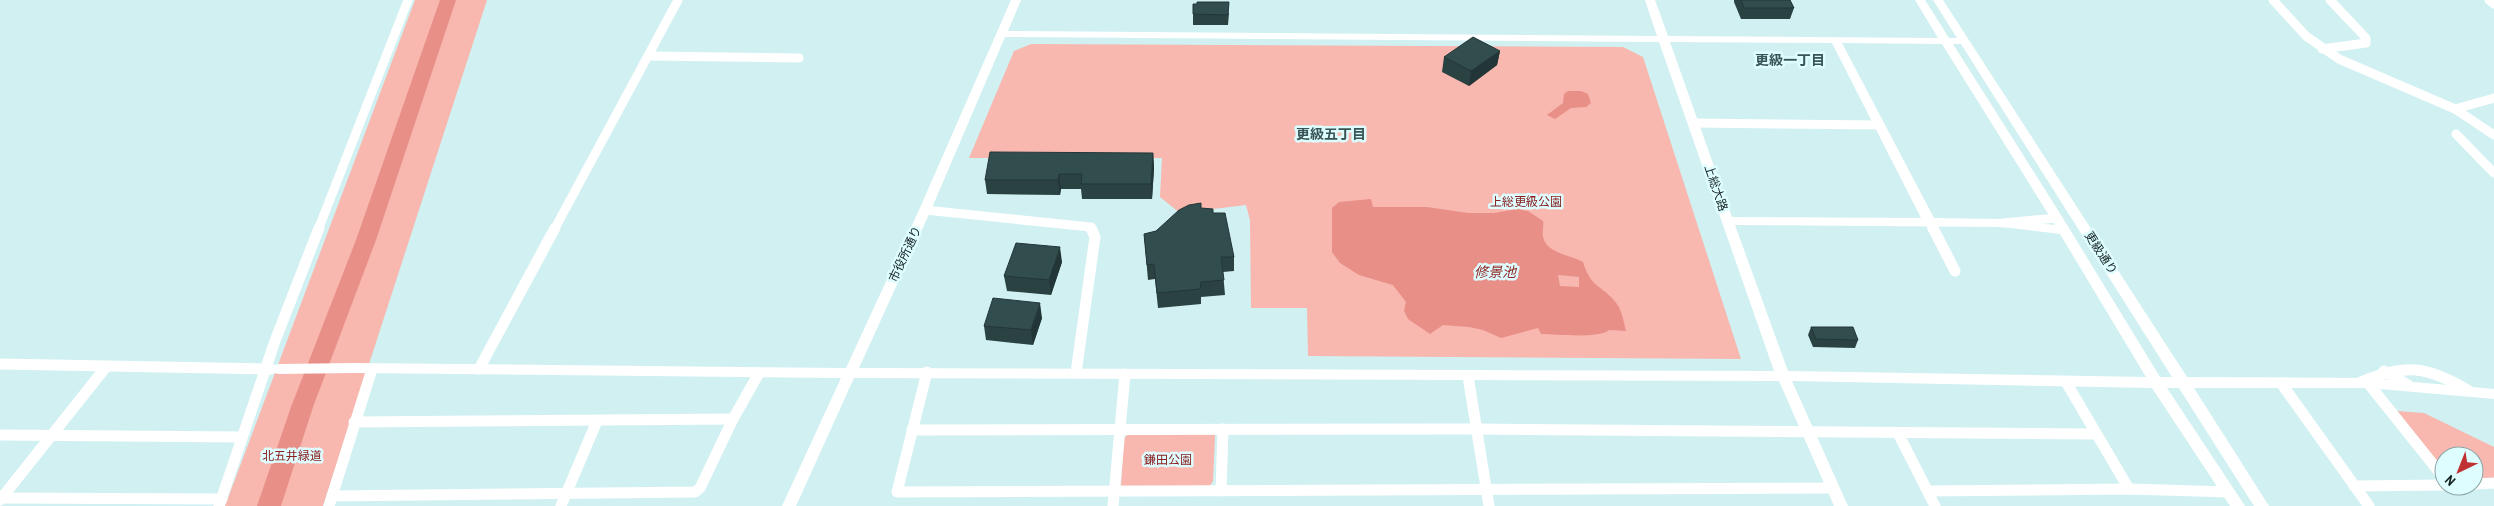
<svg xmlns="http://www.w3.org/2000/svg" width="2494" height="506" viewBox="0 0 2494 506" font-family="'Archivo Narrow','Noto Sans JP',sans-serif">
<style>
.green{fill:#f8b7af}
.water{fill:#e88f87;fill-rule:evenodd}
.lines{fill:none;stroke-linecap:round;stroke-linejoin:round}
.river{fill:#e88f87;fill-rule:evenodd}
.minor-far1{stroke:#fff;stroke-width:9}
.minor{stroke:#fff;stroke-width:11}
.tertiary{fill:#fff;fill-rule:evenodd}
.wall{fill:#2b4243}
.shaded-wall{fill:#233637}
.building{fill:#324d4e;stroke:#233637}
.labels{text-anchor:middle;stroke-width:5;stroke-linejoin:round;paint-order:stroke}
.street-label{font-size:12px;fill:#142020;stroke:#defdff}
.park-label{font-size:12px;fill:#892121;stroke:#defdff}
.neighbourhood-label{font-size:14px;font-weight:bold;fill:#395455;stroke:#defdff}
.water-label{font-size:14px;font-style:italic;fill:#922a27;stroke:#defdff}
</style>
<rect width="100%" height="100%" fill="#d1f0f1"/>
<g class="green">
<polygon points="415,0 487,0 323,506 225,506"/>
<polygon points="1031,44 1623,47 1643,57 1741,359 1308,356 1307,308 1251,308 1250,220 1246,205 1180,213 1160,197 1162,158 969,158 1014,51"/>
<polygon points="2397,411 2424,413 2494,447 2494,483 2474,484 2474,456 2444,456 2444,477"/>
<polygon points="1131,432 1212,433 1215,435 1213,481 1209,487 1124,488 1121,485 1124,438"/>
</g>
<g class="water">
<polygon points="1568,91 1581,91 1588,94 1591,103 1586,107 1571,108 1555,119 1547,115 1563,103 1564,94"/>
<path d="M1371,199L1373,207H1427L1468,213H1494L1517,209L1528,211L1543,221C1544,226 1542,232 1543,237C1547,254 1571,255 1583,262C1591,289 1603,285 1617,304C1622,311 1624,323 1626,331L1609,330C1599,339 1556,334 1541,334L1538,328L1501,338L1483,330L1469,327L1443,325L1430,334L1408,319L1404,311L1406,302L1393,285L1359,275L1340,263L1332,252V208L1339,202ZM1558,275L1579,277V287L1560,286Z"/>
</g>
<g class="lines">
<polygon class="river" points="440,0 456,0 376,240 313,407 281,506 257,506 291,407 356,240"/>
<g class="minor-far1">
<polyline points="2273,0 2306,36 2339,59 2455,109 2494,135"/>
<polyline points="2489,0 2494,4"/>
<polyline points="2322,49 2366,43 2366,38 2330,0"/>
<polyline points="648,56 799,58"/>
<polyline points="2455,109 2494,98"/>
<polyline points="1693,123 1879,125"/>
<polyline points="2456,134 2494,173"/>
<polyline points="925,210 1090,227 1091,230"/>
<polyline points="1930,223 1933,230"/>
<polyline points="2003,223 2057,218"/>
<polyline points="318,230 408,0"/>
<polyline points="554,230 678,0"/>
</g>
<g class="minor">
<polyline points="1933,228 1955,271"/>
<polyline points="0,364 271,369"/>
<polyline points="479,369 555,228"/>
<polyline points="2384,371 2408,385"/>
<polyline points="927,372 897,492 1833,488"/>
<polyline points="1076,373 1095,237 1091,228"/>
<polyline points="1468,376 1489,506"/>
<polyline points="2066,382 2129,489"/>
<path d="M2361,382C2405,363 2428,366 2469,391"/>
<polyline points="2281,383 2369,506"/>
<polyline points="2368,383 2444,478"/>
<polyline points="354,422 733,419"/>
<polyline points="912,430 1476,429 2096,434"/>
<polyline points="1898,433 1935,506"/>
<polyline points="0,435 242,437"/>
<polyline points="2474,484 2494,483"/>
<polyline points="2354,486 2444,485"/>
<polyline points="1221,491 1223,429"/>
<polyline points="1928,491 2129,489 2229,492"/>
<polyline points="332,496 695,492 700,488 733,419 759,373"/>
<polyline points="0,498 222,499"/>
<polyline points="0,500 106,367"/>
<polyline points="219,506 275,341 319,228"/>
<polyline points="329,506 372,369"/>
<polyline points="561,506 597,421"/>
<polyline points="1113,506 1125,374"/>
</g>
<path class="tertiary" d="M1011,0H1021L1008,31L1657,36L1645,0H1655L1668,36L1938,38L1915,0H1925L1949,38H1957L1933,0H1943L2187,377L2368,378L2494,389V399L2368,388H2194L2269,506H2254L2179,388H2167L2245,506H2230L2152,388L1792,381L1848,506H1834L1779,381L854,378L796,506H782L841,378L354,373L279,374L274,373L272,369L274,365L279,364L354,363L846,368L919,210ZM1005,37L1659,42L1774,371L859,368L931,210ZM1670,42L1832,43L1921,218L1732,217ZM1842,43L1942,44L2055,225L2002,219L1934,218ZM1953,44H1961L2172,377H2160L2061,215ZM1735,225L2002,227L2060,234L2146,377L1788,371Z"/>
</g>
<g class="wall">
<polygon points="1734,0 1790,0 1794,8 1790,19 1741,19 1734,2"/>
<polygon points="1229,13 1228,25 1193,25 1193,14"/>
<polygon points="1500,51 1497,65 1469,86 1442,72 1444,57"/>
<polygon points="1153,153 1154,168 1152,199 1082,199 1081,189 1061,189 1060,195 987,194 985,180"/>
<polygon points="1201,208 1213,209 1213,213 1234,257 1234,271 1223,272 1225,295 1201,297 1201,304 1158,308 1155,279 1148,280 1144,234 1156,231"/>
<polygon points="1062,262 1051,295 1007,291 1004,276"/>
<polygon points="1042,318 1033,345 986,340 984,326"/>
<polygon points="1811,327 1858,340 1855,348 1813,347 1808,335"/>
</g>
<g class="shaded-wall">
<polygon points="1500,51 1497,65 1469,86 1471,71"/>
<polygon points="1153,153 1154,168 1152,199 1151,184"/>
<polygon points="1059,174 1061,189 1060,195 1058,180"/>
<polygon points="1060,247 1062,262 1051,295 1049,280"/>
<polygon points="1040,303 1042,318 1033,345 1031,330"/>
</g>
<g class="building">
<polygon points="1741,0 1790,0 1794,8 1744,8"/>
<polygon points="1197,2 1229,2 1228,15 1193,14 1193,4 1197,4"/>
<polygon points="1473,37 1500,51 1471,71 1444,57"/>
<polygon points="990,152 1153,153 1151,184 1081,184 1082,174 1059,174 1058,180 985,180"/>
<polygon points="1201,203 1201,208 1213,209 1213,213 1225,213 1234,257 1221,257 1224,280 1201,282 1200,289 1157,293 1154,264 1147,265 1144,234 1156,231 1179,210 1189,205"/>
<polygon points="1016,243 1060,247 1049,280 1004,276"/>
<polygon points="993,298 1040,303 1031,330 984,326"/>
<polygon points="1811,327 1853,327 1858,340 1816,339"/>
</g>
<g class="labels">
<g class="street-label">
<text transform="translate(1716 188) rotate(71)" y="4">上総大路</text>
<text transform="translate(2101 253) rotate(57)" y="4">更級通り</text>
<text transform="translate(905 254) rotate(-65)" y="4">市役所通り</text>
</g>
<g class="park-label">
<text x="1526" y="206">上総更級公園</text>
<text x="292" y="460">北五井緑道</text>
<text x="1168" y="464">鎌田公園</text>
</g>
<g class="neighbourhood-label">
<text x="1790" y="65">更級一丁目</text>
<text x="1331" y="139">更級五丁目</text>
</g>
<g class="water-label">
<text x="1495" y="277">修景池</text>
</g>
</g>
<g transform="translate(2459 471) rotate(223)"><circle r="24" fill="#defdff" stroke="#8da5a6"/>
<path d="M0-4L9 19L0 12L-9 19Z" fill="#c03131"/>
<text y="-8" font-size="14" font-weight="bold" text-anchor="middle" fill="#142020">N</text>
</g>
</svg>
